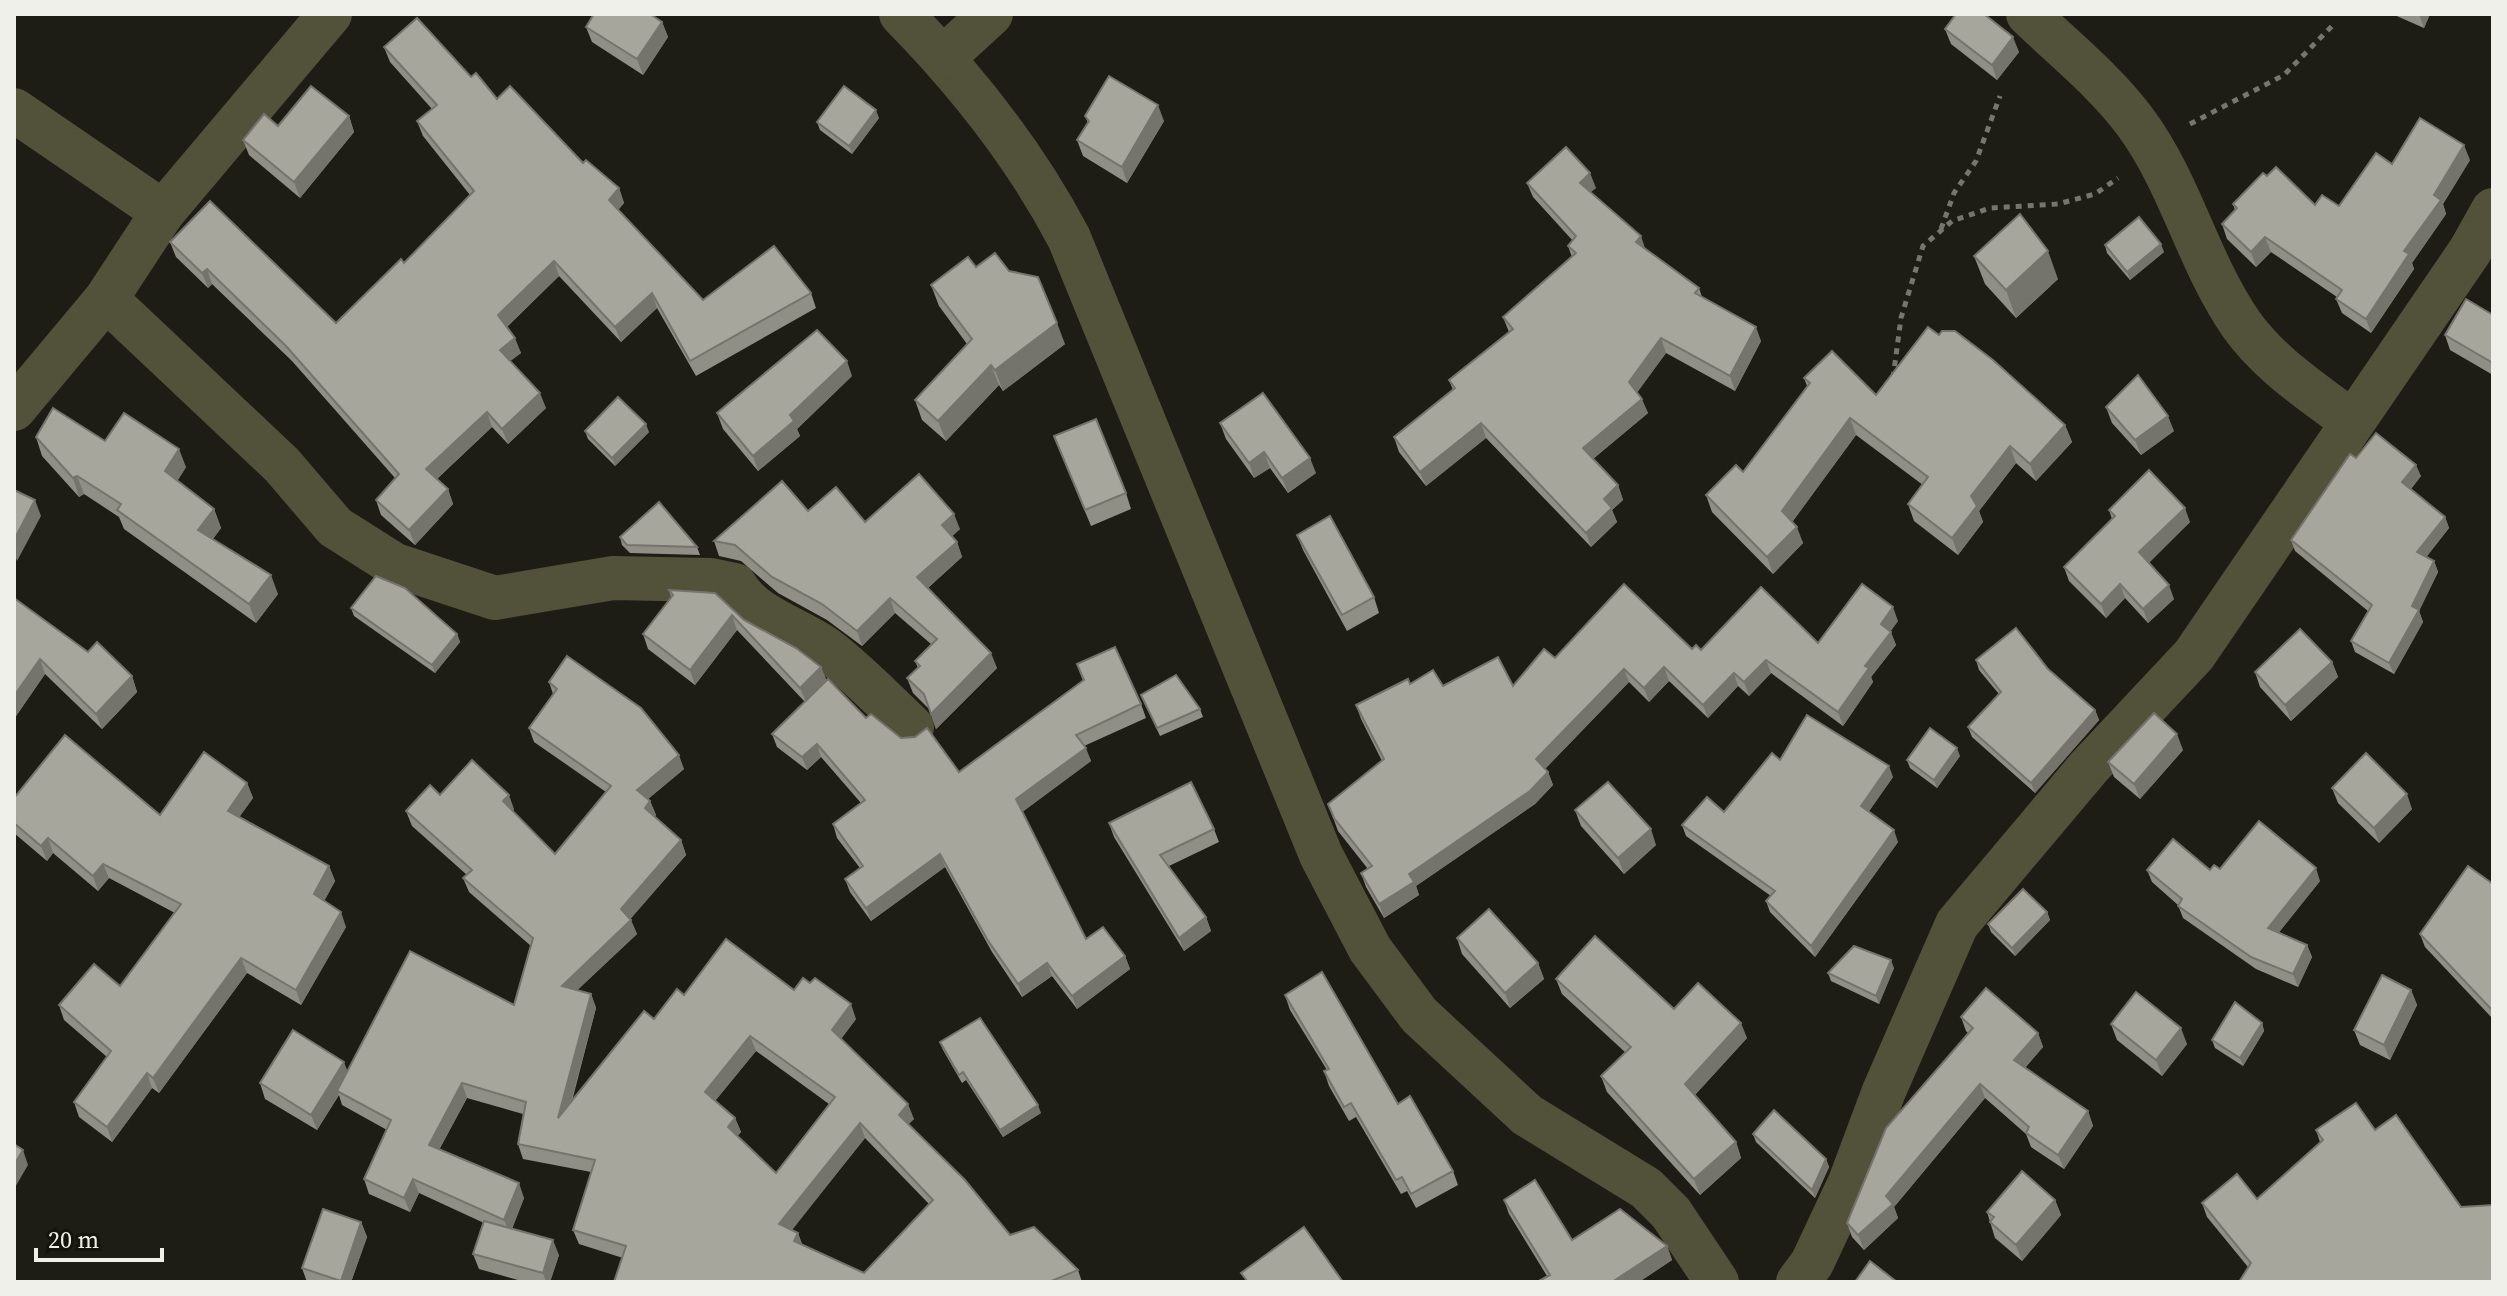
<svg xmlns="http://www.w3.org/2000/svg" width="2507" height="1296" viewBox="0 0 2507 1296" font-family="'Source Serif 4',serif">
<style>
.lines{fill:none;stroke-linecap:round;stroke-linejoin:round}
.path{stroke:#76766f;stroke-width:5;stroke-dasharray:6 6;stroke-linecap:butt}
.minor{stroke:#52513a;stroke-width:44}
.wall{fill:#8f8f86;fill-rule:evenodd}
.shaded-wall{fill:#74746d}
.building{fill:#a6a69c;stroke:#74746d;stroke-width:2;fill-rule:evenodd}
</style>
<rect width="100%" height="100%" fill="#1d1d15"/>
<g class="lines">
<g class="path">
<polyline points="2190,124 2284,75 2335,23"/>
<polyline points="1941,229 1954,193 1976,161 2000,96"/>
<polyline points="1893,378 1901,318 1923,246 1952,221 1990,208 2058,204 2095,194 2118,178"/>
</g>
<g class="minor">
<path d="M901,14C967,81 1025,154 1069,238L1321,855L1370,949L1419,1015L1527,1115L1646,1188L1671,1213L1717,1282"/>
<path d="M2028,14C2063,48 2108,84 2136,123C2181,184 2198,262 2241,324C2269,364 2313,392 2351,421"/>
<polyline points="943,58 991,14"/>
<polyline points="14,110 163,212"/>
<path d="M106,299L282,465L335,527L395,565L495,598L613,578L711,580L735,585C753,617 797,628 825,648C856,671 884,701 912,727"/>
<polyline points="14,409 106,299 163,212 330,14"/>
<polyline points="1798,1282 1812,1263 1850,1182 1884,1091 1957,924 2089,767 2194,655 2470,251 2493,210"/>
</g>
</g>
<g class="wall">
<polygon points="2392,14 2430,14 2424,28"/>
<polygon points="662,22 668,37 643,75 592,42 586,27"/>
<polygon points="1945,29 2019,52 1997,80 1951,44"/>
<polygon points="384,47 471,77 497,99 619,188 624,203 618,210 703,300 811,293 816,308 696,376 657,308 621,342 559,276 507,327 521,353 510,361 546,408 508,444 492,427 437,479 448,489 453,504 415,545 381,515 376,500 395,478 292,361 212,284 208,288 176,257 170,242 336,323 404,263 470,195 423,136 417,121 432,109 390,62"/>
<polygon points="349,116 354,132 300,198 249,155 243,140"/>
<polygon points="1085,116 1164,121 1127,183 1083,156 1077,140 1088,123"/>
<polygon points="879,118 852,154 820,130 817,122"/>
<polygon points="2470,160 2443,204 2446,214 2412,263 2414,269 2371,333 2342,313 2336,299 2337,297 2271,252 2256,267 2227,239 2222,224 2235,210 2233,204 2267,176 2315,205 2339,206 2392,164"/>
<polygon points="1527,183 1596,188 1590,192 1645,249 1699,288 1702,297 1761,341 1735,391 1666,353 1637,392 1648,413 1593,459 1618,485 1623,500 1612,510 1617,522 1591,547 1486,438 1426,486 1399,452 1394,437 1453,390 1449,380 1509,332 1503,317 1572,257 1568,246 1573,241 1533,197"/>
<polygon points="2105,245 2164,252 2130,280 2107,253"/>
<polygon points="1974,256 2058,279 2016,318 1985,284"/>
<polygon points="976,267 1065,344 1003,391 999,385 946,441 922,420 915,400 967,344 939,306 931,285"/>
<polygon points="2493,315 2493,375 2450,350 2445,335"/>
<polygon points="852,376 797,429 800,436 758,471 723,429 717,413"/>
<polygon points="1804,378 1876,395 2065,425 2072,442 2036,481 2016,463 1979,511 1983,522 1958,555 1914,521 1908,504 1923,485 1856,435 1792,522 1803,543 1773,574 1712,512 1706,495 1743,472 1807,386"/>
<polygon points="2106,407 2174,431 2141,455 2112,423"/>
<polygon points="1220,423 1316,473 1288,493 1270,468 1254,478 1226,439"/>
<polygon points="585,431 649,432 615,466 588,439"/>
<polygon points="1054,436 1126,493 1131,509 1091,526"/>
<polygon points="36,437 105,441 186,467 177,481 214,509 221,528 213,539 278,594 256,623 124,529 119,517 84,494 79,497 42,456"/>
<polygon points="2356,458 2421,476 2411,489 2445,517 2449,528 2426,557 2434,561 2438,572 2419,611 2423,622 2394,674 2355,652 2351,641 2368,611 2295,551 2291,540"/>
<polygon points="2109,510 2190,522 2149,562 2174,599 2148,623 2125,598 2106,618 2069,581 2064,567 2112,519"/>
<polygon points="808,511 865,522 960,529 952,536 957,542 962,557 928,588 997,668 936,729 929,709 913,693 907,678 918,668 915,661 931,644 895,613 862,646 827,620 778,593 741,561 719,556 714,541"/>
<polygon points="1297,535 1374,597 1379,613 1347,631 1303,550"/>
<polygon points="620,537 697,547 700,555 630,553 622,545"/>
<polygon points="669,590 744,620 821,667 826,681 866,718 959,772 1083,681 1077,664 1141,704 1146,718 1084,746 1091,761 1022,812 1086,939 1125,956 1130,969 1077,1009 1052,976 1022,997 992,952 945,867 871,921 850,892 845,879 860,868 837,838 833,824 861,803 821,757 807,770 777,747 772,734 805,702 737,630 695,685 648,649 643,634 671,597"/>
<polygon points="14,598 88,652 132,676 137,692 102,729 45,674 14,719"/>
<polygon points="351,608 457,634 460,642 435,673 354,616"/>
<polygon points="1898,621 1890,631 1896,645 1871,677 1873,682 1843,726 1771,673 1749,696 1738,686 1708,718 1669,681 1649,702 1629,682 1545,769 1548,772 1553,785 1535,804 1416,886 1419,895 1384,918 1366,887 1361,873 1368,869 1338,831 1328,804 1382,761 1361,719 1356,705 1410,684 1443,686 1513,686 1555,658 1692,649 1701,650 1818,643"/>
<polygon points="1976,660 2048,669 2095,710 2099,720 2035,793 1972,737 1968,727 1999,694 1979,670"/>
<polygon points="2332,662 2338,677 2291,721 2260,687 2255,672"/>
<path d="M549,682L684,769L648,799L650,801L656,815L654,817L681,840L686,855L630,919L637,934L577,990L591,994L596,1008L572,1101L654,1019L684,995L794,990L856,1019L841,1039L914,1119L908,1124L1010,1235L1078,1270L1082,1282H614L623,1258L579,1244L573,1230L591,1172L523,1159L518,1144L523,1114L467,1098L439,1150L524,1198L512,1229L559,1255L550,1282H525L479,1269L473,1254L484,1223L419,1193L410,1212L369,1194L364,1179L387,1130L342,1105L339,1095L317,1130L265,1099L260,1083L347,1072L514,1005L531,946L469,892L463,878L467,875L412,826L406,811L440,795L514,809L513,811L555,854L606,792L534,742L529,728L553,694ZM756,1051L829,1104L776,1173L737,1136L741,1132L735,1118L715,1101ZM865,1138L929,1204L864,1273L802,1244L798,1233L791,1230Z"/>
<polygon points="1141,695 1200,709 1203,717 1160,736"/>
<polygon points="2183,750 2140,799 2114,777 2108,762"/>
<polygon points="1960,756 1937,788 1910,768 1907,760"/>
<polygon points="1780,760 1893,777 1869,811 1898,842 1815,957 1770,912 1766,901 1771,896 1686,836 1682,825 1724,812"/>
<polygon points="247,783 253,798 239,817 329,866 335,881 324,901 346,927 301,1005 247,973 159,1093 152,1088 112,1142 79,1117 74,1102 107,1057 64,1020 59,1005 120,986 175,913 109,878 98,891 53,853 47,861 14,833 14,798 160,815"/>
<polygon points="2332,788 2412,809 2379,843 2338,803"/>
<polygon points="1575,810 1656,845 1624,874 1581,826"/>
<polygon points="1109,823 1214,829 1219,842 1169,866 1206,917 1211,931 1184,951 1114,837"/>
<polygon points="2220,869 2320,881 2279,932 2307,945 2312,957 2298,987 2256,969 2183,918 2178,905 2152,882 2147,870 2210,870"/>
<polygon points="2493,884 2493,1019 2425,947 2420,934"/>
<polygon points="2047,912 2050,920 2015,956 1991,932 1988,924"/>
<polygon points="1457,938 1538,963 1544,979 1510,1008 1462,954"/>
<polygon points="1894,968 1879,1004 1831,981 1828,973"/>
<polygon points="1556,979 1674,1009 1747,1038 1695,1095 1736,1142 1741,1158 1700,1195 1607,1092 1601,1076 1626,1053 1562,994"/>
<polygon points="2411,990 2417,1005 2390,1060 2360,1045 2354,1030"/>
<polygon points="1285,995 1398,1104 1453,1171 1458,1185 1416,1208 1407,1191 1401,1194 1356,1117 1349,1121 1329,1086 1324,1071 1327,1070 1290,1010"/>
<polygon points="1961,1017 2038,1033 2043,1047 2025,1068 2088,1111 2093,1126 2064,1169 2031,1147 2026,1134 1985,1098 1894,1207 1898,1218 1864,1250 1852,1237 1847,1223 1968,1033 1966,1031"/>
<polygon points="2262,1023 2264,1031 2243,1066 2215,1048 2212,1040"/>
<polygon points="2111,1024 2187,1044 2162,1076 2117,1040"/>
<polygon points="940,1042 1041,1113 1003,1137 966,1080 962,1083 943,1050"/>
<polygon points="2356,1103 2248,1267 2207,1217 2202,1203 2257,1199 2320,1142 2316,1130"/>
<polygon points="1753,1134 1826,1159 1829,1167 1815,1198 1756,1142"/>
<polygon points="1504,1200 1572,1240 1667,1246 1672,1260 1639,1282 1537,1282 1547,1276 1509,1214"/>
<polygon points="2055,1200 2061,1215 2022,1261 1995,1238 1987,1212"/>
<polygon points="361,1222 367,1237 351,1282 307,1282 302,1268"/>
</g>
<g class="shaded-wall">
<polygon points="2419,14 2430,14 2424,28"/>
<polygon points="662,22 668,37 643,75 637,59"/>
<polygon points="2013,37 2019,52 1997,80 1992,65"/>
<polygon points="1158,105 1164,121 1127,183 1122,167"/>
<polygon points="876,110 879,118 852,154 849,146"/>
<polygon points="349,116 354,132 300,198 294,182"/>
<polygon points="2464,145 2470,160 2443,204 2446,214 2412,263 2414,269 2371,333 2366,319 2404,251 2434,195"/>
<polygon points="1590,173 1596,188 1585,197 1580,183"/>
<polygon points="619,188 624,203 614,215 609,200"/>
<polygon points="1641,236 1646,251 1636,242"/>
<polygon points="2265,237 2271,252 2256,267 2251,252"/>
<polygon points="2161,244 2164,252 2130,280 2127,272"/>
<polygon points="2048,251 2058,279 2016,318 2006,290"/>
<polygon points="554,261 559,276 503,330 498,315"/>
<polygon points="207,269 212,284 208,288 202,273"/>
<polygon points="652,293 657,308 621,342 615,327"/>
<polygon points="1057,323 1065,344 1003,391 995,370"/>
<polygon points="1756,327 1761,341 1735,391 1730,376"/>
<polygon points="515,338 521,353 505,365 500,350"/>
<polygon points="1661,338 1666,353 1634,397 1629,382"/>
<polygon points="847,361 852,376 797,429 800,436 758,471 753,456 790,415"/>
<polygon points="991,365 999,385 946,441 938,421"/>
<polygon points="540,393 546,408 508,444 502,429"/>
<polygon points="1642,399 1648,413 1588,463 1583,448"/>
<polygon points="487,412 492,427 431,484 426,469"/>
<polygon points="2168,416 2174,431 2141,455 2135,440"/>
<polygon points="1850,418 1856,435 1788,528 1782,511"/>
<polygon points="1481,423 1486,438 1426,486 1420,472"/>
<polygon points="646,424 649,432 615,466 612,458"/>
<polygon points="2065,425 2072,442 2036,481 2030,464"/>
<polygon points="2010,446 2016,463 1979,511 1983,522 1958,555 1952,538 1971,496"/>
<polygon points="179,449 186,467 172,490 165,471"/>
<polygon points="1264,452 1270,468 1254,478 1249,463"/>
<polygon points="1310,458 1316,473 1288,493 1282,478"/>
<polygon points="2416,465 2421,476 2407,494 2402,482"/>
<polygon points="77,476 84,494 79,497 73,478"/>
<polygon points="1618,485 1623,500 1612,510 1617,522 1591,547 1586,533 1604,499"/>
<polygon points="448,489 453,504 415,545 409,530"/>
<polygon points="35,500 41,516 17,561 14,553 14,540"/>
<polygon points="2185,508 2190,522 2145,567 2139,552"/>
<polygon points="214,509 221,528 205,549 198,530"/>
<polygon points="954,514 960,529 948,540 942,525"/>
<polygon points="2445,517 2449,528 2421,564 2417,552"/>
<polygon points="1797,527 1803,543 1773,574 1767,557"/>
<polygon points="957,542 962,557 922,593 917,577"/>
<polygon points="2434,561 2438,572 2419,611 2423,622 2394,674 2389,663 2412,606"/>
<polygon points="271,575 278,594 256,623 249,604"/>
<polygon points="2120,584 2125,598 2106,618 2101,604"/>
<polygon points="2169,585 2174,599 2148,623 2143,609"/>
<polygon points="890,598 895,613 862,646 857,631"/>
<polygon points="1893,607 1898,621 1886,638 1881,624"/>
<polygon points="732,615 737,630 695,685 690,670"/>
<polygon points="1891,632 1896,645 1871,677 1873,682 1843,726 1838,712 1865,666"/>
<polygon points="457,634 460,642 435,673 432,665"/>
<polygon points="991,653 997,668 936,729 931,714"/>
<polygon points="40,659 45,674 14,719 14,696"/>
<polygon points="1766,660 1771,673 1749,696 1744,682"/>
<polygon points="2332,662 2338,677 2291,721 2285,705"/>
<polygon points="821,667 827,681 806,702 800,688"/>
<polygon points="1664,667 1669,681 1649,702 1644,688"/>
<polygon points="1624,669 1629,682 1541,773 1536,759"/>
<polygon points="1734,673 1738,686 1708,718 1703,705"/>
<polygon points="132,676 137,692 102,729 96,714"/>
<polygon points="2095,710 2099,720 2035,793 2031,783"/>
<polygon points="2177,734 2183,750 2140,799 2134,784"/>
<polygon points="817,744 821,757 807,770 802,757"/>
<polygon points="1086,748 1091,761 1021,813 1016,799"/>
<polygon points="1957,748 1960,756 1937,788 1934,780"/>
<polygon points="679,755 684,769 642,804 637,790"/>
<polygon points="1889,766 1893,777 1865,817 1861,806"/>
<polygon points="1548,772 1553,785 1535,804 1416,886 1419,895 1384,918 1379,904 1409,874"/>
<polygon points="247,783 253,798 233,826 228,811"/>
<polygon points="2407,794 2412,809 2379,843 2374,828"/>
<polygon points="509,795 514,809 508,815 503,801"/>
<polygon points="650,801 656,815 650,822 645,808"/>
<polygon points="1651,829 1656,845 1624,874 1618,858"/>
<polygon points="1894,830 1898,842 1815,957 1811,946"/>
<polygon points="48,838 53,853 47,861 41,846"/>
<polygon points="681,840 686,855 627,923 621,909"/>
<polygon points="940,854 945,867 871,921 866,908"/>
<polygon points="103,864 109,878 98,891 93,876"/>
<polygon points="329,866 335,881 320,909 314,894"/>
<polygon points="2316,868 2320,881 2273,940 2268,928"/>
<polygon points="341,912 346,927 301,1005 296,990"/>
<polygon points="2047,912 2050,920 2015,956 2012,948"/>
<polygon points="1206,917 1211,931 1184,951 1179,938"/>
<polygon points="631,920 637,934 567,1000 562,986"/>
<polygon points="2307,945 2312,957 2298,987 2293,974"/>
<polygon points="1125,956 1130,969 1077,1009 1072,996"/>
<polygon points="241,958 247,973 159,1093 153,1078"/>
<polygon points="1891,960 1894,968 1879,1004 1876,996"/>
<polygon points="1047,963 1052,976 1022,997 1018,984"/>
<polygon points="1538,963 1544,979 1510,1008 1505,993"/>
<polygon points="2411,990 2417,1005 2390,1060 2384,1045"/>
<polygon points="591,994 596,1008 563,1132 558,1118"/>
<polygon points="851,1004 856,1019 837,1044 832,1030"/>
<polygon points="1741,1023 1747,1038 1690,1100 1685,1084"/>
<polygon points="2262,1023 2264,1031 2243,1066 2240,1058"/>
<polygon points="2181,1028 2187,1044 2162,1076 2156,1060"/>
<polygon points="2038,1033 2043,1047 2019,1074 2014,1060"/>
<polygon points="750,1036 756,1051 710,1107 705,1092"/>
<polygon points="344,1062 350,1078 337,1091 339,1095 317,1130 311,1115"/>
<polygon points="147,1073 152,1088 112,1142 107,1127"/>
<polygon points="462,1083 467,1098 434,1159 429,1145"/>
<polygon points="1980,1084 1985,1098 1894,1207 1898,1218 1864,1250 1858,1235 1886,1196"/>
<polygon points="908,1104 914,1119 904,1129 899,1115"/>
<polygon points="1038,1105 1041,1113 1003,1137 1000,1130"/>
<polygon points="2088,1111 2093,1126 2064,1169 2058,1155"/>
<polygon points="735,1118 741,1132 733,1142 728,1127"/>
<polygon points="860,1123 865,1138 785,1239 779,1224"/>
<polygon points="1736,1142 1741,1158 1700,1195 1694,1179"/>
<polygon points="23,1150 28,1165 14,1189 14,1165"/>
<polygon points="1826,1159 1829,1167 1815,1198 1812,1190"/>
<polygon points="413,1179 419,1193 410,1212 404,1198"/>
<polygon points="519,1183 524,1198 510,1234 504,1220"/>
<polygon points="2055,1200 2061,1215 2022,1261 2016,1245"/>
<polygon points="361,1222 367,1237 351,1282 341,1282"/>
<polygon points="798,1233 803,1248 794,1241"/>
<polygon points="553,1240 559,1255 550,1282 546,1282 543,1273"/>
<polygon points="1667,1246 1672,1260 1639,1282 1612,1282"/>
</g>
<g class="building">
<polygon points="594,14 650,14 662,22 637,59 586,27"/>
<polygon points="1956,14 1984,14 2013,37 1992,65 1945,29"/>
<polygon points="417,18 471,77 476,73 497,99 510,86 583,163 586,160 619,188 609,200 703,300 774,246 811,293 690,361 652,293 615,327 554,261 498,315 515,338 500,350 540,393 502,429 487,412 426,469 448,489 409,530 376,500 399,474 286,346 207,269 202,273 170,242 210,201 336,323 401,259 404,263 474,191 417,121 437,105 384,47"/>
<polygon points="1109,76 1158,105 1122,167 1077,140 1089,121 1085,116"/>
<polygon points="311,86 349,116 294,182 243,140 264,114 278,126"/>
<polygon points="844,86 876,110 849,146 817,122"/>
<polygon points="2420,118 2464,145 2434,195 2441,200 2404,251 2409,254 2366,319 2336,299 2342,290 2265,237 2251,252 2222,224 2237,208 2233,204 2263,173 2267,176 2276,167 2315,205 2322,195 2339,206 2376,153 2392,164"/>
<polygon points="1566,147 1590,173 1580,183 1641,236 1636,242 1699,288 1695,293 1756,327 1730,376 1661,338 1629,382 1642,399 1583,448 1618,485 1604,499 1612,508 1586,533 1481,423 1420,472 1394,437 1455,388 1449,380 1513,329 1503,317 1576,253 1568,246 1576,236 1527,183"/>
<polygon points="2020,214 2048,251 2006,290 1974,256"/>
<polygon points="2139,217 2161,244 2127,272 2105,245"/>
<polygon points="995,253 1009,271 1038,277 1057,323 995,370 991,365 938,421 915,400 972,339 931,285 968,257 976,267"/>
<polygon points="2466,299 2493,315 2493,363 2445,335"/>
<polygon points="1928,327 1939,335 1942,331 1955,331 1993,360 2065,425 2030,464 2010,446 1971,496 1977,506 1952,538 1908,504 1928,477 1850,418 1782,511 1797,527 1767,557 1706,495 1736,465 1743,472 1810,383 1804,378 1832,351 1876,395"/>
<polygon points="817,330 847,361 790,415 794,421 753,456 717,413"/>
<polygon points="2138,375 2168,416 2135,440 2106,407"/>
<polygon points="1263,393 1310,458 1282,478 1264,452 1249,463 1220,423"/>
<polygon points="618,397 646,424 612,458 585,431"/>
<polygon points="53,408 105,441 124,413 179,449 165,471 214,509 198,530 271,575 249,604 117,510 121,504 77,476 73,478 36,437"/>
<polygon points="1096,419 1126,493 1085,510 1054,436"/>
<polygon points="2376,433 2416,465 2402,482 2445,517 2417,552 2434,561 2412,606 2419,610 2389,663 2351,641 2372,605 2291,540 2350,454 2356,458"/>
<polygon points="2149,470 2185,508 2139,552 2169,585 2143,609 2120,584 2101,604 2064,567 2115,516 2109,510"/>
<polygon points="919,474 954,514 942,525 957,542 917,577 991,653 931,714 924,694 907,678 920,666 915,661 937,639 890,598 857,631 822,604 772,577 735,545 714,541 782,481 808,511 836,487 865,522"/>
<polygon points="14,490 35,500 14,540"/>
<polygon points="659,502 697,547 627,545 620,537"/>
<polygon points="1330,516 1374,597 1342,615 1297,535"/>
<polygon points="376,576 405,588 457,634 432,665 351,608"/>
<polygon points="1624,584 1692,649 1696,645 1701,650 1761,587 1818,643 1862,584 1893,607 1881,624 1891,632 1865,666 1869,668 1838,712 1766,660 1744,682 1734,673 1703,705 1664,667 1644,688 1624,669 1536,759 1548,772 1530,791 1409,874 1414,882 1379,904 1361,873 1372,866 1334,818 1328,804 1384,759 1356,705 1408,679 1410,684 1433,670 1443,686 1498,657 1513,686 1544,649 1555,658"/>
<polygon points="669,590 715,593 744,620 796,648 821,667 800,688 732,615 690,670 643,634 673,595"/>
<polygon points="14,598 88,652 97,642 132,676 96,714 40,659 14,696"/>
<polygon points="2016,628 2048,669 2095,710 2031,783 1968,727 2001,692 1976,660"/>
<polygon points="2300,629 2332,662 2285,705 2255,672"/>
<polygon points="1115,647 1141,704 1076,735 1086,748 1016,799 1086,939 1103,927 1125,956 1072,996 1047,963 1018,984 987,939 940,854 866,908 845,879 863,866 833,824 865,800 817,744 802,757 772,734 828,679 866,718 871,714 901,738 915,737 927,728 959,772 1084,680 1077,664"/>
<path d="M567,656L641,708L679,755L637,790L650,801L645,808L681,840L621,909L631,920L562,986L591,994L558,1118L644,1011L654,1019L677,989L684,995L726,939L794,990L803,978L810,983L815,978L851,1004L832,1030L908,1104L899,1115L965,1180L1010,1235L1034,1227L1078,1270L1049,1282H614L626,1246L573,1230L595,1160L518,1144L526,1102L462,1083L429,1145L519,1183L504,1220L413,1179L404,1198L364,1179L391,1120L337,1091L410,951L514,1005L533,938L463,878L472,870L406,811L430,785L440,795L472,760L509,795L503,801L555,854L611,786L529,728L557,689L549,682ZM750,1036L835,1097L776,1173L728,1127L735,1118L705,1092ZM860,1123L933,1200L864,1273L794,1241L798,1233L779,1224Z"/>
<polygon points="1176,675 1200,709 1157,728 1141,695"/>
<polygon points="2154,713 2177,734 2134,784 2108,762"/>
<polygon points="1807,715 1889,766 1861,806 1894,830 1811,946 1766,901 1775,891 1682,825 1707,797 1724,812 1772,753 1780,760"/>
<polygon points="1930,728 1957,748 1934,780 1907,760"/>
<polygon points="65,735 160,815 204,752 247,783 228,811 329,866 314,894 341,912 296,990 241,958 153,1078 147,1073 107,1127 74,1102 111,1051 59,1005 94,964 120,986 181,904 103,864 93,876 48,838 41,846 14,823 14,798"/>
<polygon points="2366,753 2407,794 2374,828 2332,788"/>
<polygon points="1191,782 1214,829 1160,855 1206,917 1179,938 1109,823"/>
<polygon points="1608,782 1651,829 1618,858 1575,810"/>
<polygon points="2259,821 2316,868 2268,928 2307,945 2293,974 2251,957 2178,906 2182,899 2147,870 2173,839 2210,870 2214,865 2220,869"/>
<polygon points="2468,866 2493,884 2493,1011 2420,934"/>
<polygon points="2023,889 2047,912 2012,948 1988,924"/>
<polygon points="1489,909 1538,963 1505,993 1457,938"/>
<polygon points="1595,936 1674,1009 1698,983 1741,1023 1685,1084 1736,1142 1694,1179 1601,1076 1631,1047 1556,979"/>
<polygon points="1854,946 1891,960 1876,996 1828,973"/>
<polygon points="1322,972 1398,1104 1410,1096 1453,1171 1411,1194 1402,1177 1396,1180 1351,1103 1344,1107 1324,1071 1329,1069 1285,995"/>
<polygon points="2382,975 2411,990 2384,1045 2354,1030"/>
<polygon points="1986,988 2038,1033 2014,1060 2088,1111 2058,1155 2026,1133 2029,1127 1980,1084 1886,1196 1893,1204 1858,1235 1847,1223 1886,1128 1973,1028 1961,1017"/>
<polygon points="2136,992 2181,1028 2156,1060 2111,1024"/>
<polygon points="2235,1002 2262,1023 2240,1058 2212,1040"/>
<polygon points="980,1018 1038,1105 1000,1130 963,1072 959,1075 940,1042"/>
<polygon points="293,1030 344,1062 311,1115 260,1083"/>
<polygon points="2356,1103 2375,1130 2396,1115 2461,1207 2493,1205 2493,1282 2239,1282 2251,1263 2202,1203 2237,1174 2257,1199 2323,1140 2316,1130"/>
<polygon points="1774,1110 1826,1159 1812,1190 1753,1134"/>
<polygon points="14,1144 23,1150 14,1165"/>
<polygon points="2022,1171 2055,1200 2016,1245 1990,1222 1994,1217 1987,1212"/>
<polygon points="1535,1180 1572,1240 1620,1209 1667,1246 1612,1282 1537,1282 1550,1275 1504,1200"/>
<polygon points="323,1209 361,1222 341,1281 302,1268"/>
<polygon points="484,1221 553,1240 543,1273 473,1254"/>
<polygon points="1304,1227 1343,1282 1248,1282 1241,1273"/>
<polygon points="1870,1261 1897,1282 1855,1282"/>
</g>
<rect width="2507" height="1296" fill="none" stroke="#f0f0eb" stroke-width="32"/>
<path d="M36 1248v12h126v-12" fill="none" stroke="#f0f0eb" stroke-width="4"/>
<text x="48" y="1248" font-size="24" fill="#f0f0eb" stroke="#14140d" stroke-width="6" paint-order="stroke">20 m</text>
</svg>
